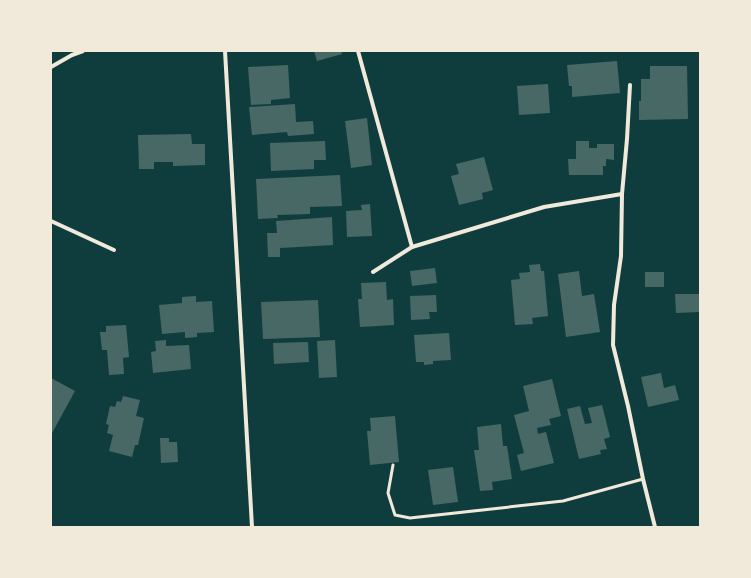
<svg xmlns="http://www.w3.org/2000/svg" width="751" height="578" viewBox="0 0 751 578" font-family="Mulish,sans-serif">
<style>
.building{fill:#486865}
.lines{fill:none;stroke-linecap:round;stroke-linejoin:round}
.service{stroke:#f1e9da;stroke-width:3}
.minor{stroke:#f1e9da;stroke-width:4}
</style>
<rect width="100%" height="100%" fill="#0f3d3e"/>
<g class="building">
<polygon points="314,51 341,51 342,54 317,61"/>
<polygon points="617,61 620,93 572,97 572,86 569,86 567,65"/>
<polygon points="288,65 290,98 271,100 271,104 251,105 248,67"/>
<polygon points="650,66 687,66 688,119 639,120 639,101 641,101 641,79 650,79"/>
<polygon points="548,84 550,113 519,115 517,86"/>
<polygon points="295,104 296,122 313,121 314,134 288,136 287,132 252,135 249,107"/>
<polygon points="367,118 372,165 351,168 345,121"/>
<polygon points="191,134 192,144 205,144 205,165 173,166 173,162 154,162 154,169 139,169 138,135"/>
<polygon points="325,141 326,160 314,160 314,169 271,171 270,143"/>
<polygon points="576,141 589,141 589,148 597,148 597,144 614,144 614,160 606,159 606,166 603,166 603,175 569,175 568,159 576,159"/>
<polygon points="484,157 493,190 482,193 483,199 459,205 451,176 459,174 456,164"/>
<polygon points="340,175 342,206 310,207 310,214 277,215 278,218 258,219 256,179"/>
<polygon points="370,204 372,236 347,237 346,211 362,210 361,205"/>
<polygon points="332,217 333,245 280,248 280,257 268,257 267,233 277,233 276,221"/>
<polygon points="540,264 541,271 544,271 548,316 532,318 533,324 515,325 511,280 520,279 519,273 530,272 529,265"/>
<polygon points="435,268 437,283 412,286 410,271"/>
<polygon points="579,271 582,296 594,294 600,332 566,337 558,274"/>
<rect x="645" y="272" width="19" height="15"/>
<polygon points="386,282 387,300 393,299 394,325 360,327 358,299 362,299 361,283"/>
<polygon points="675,294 700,294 700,312 676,313"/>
<polygon points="436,295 437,312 429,312 430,319 411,320 410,296"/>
<polygon points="196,296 196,302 212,301 214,332 197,333 197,337 185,338 185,332 162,334 159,305 182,303 182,297"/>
<polygon points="318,300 320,337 263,339 261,302"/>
<polygon points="126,325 129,357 123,358 124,374 109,375 107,350 102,350 100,332 106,332 106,326"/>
<polygon points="449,333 451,360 433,361 433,364 424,365 424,362 416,362 414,335"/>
<polygon points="166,340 166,346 189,345 191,369 153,373 151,352 156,351 155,341"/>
<polygon points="335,340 337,377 319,378 317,341"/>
<polygon points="308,342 309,362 274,364 273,343"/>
<polygon points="661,373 664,388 675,385 679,400 648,407 641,377"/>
<polygon points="51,378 75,391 51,435"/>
<polygon points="552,379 561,416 549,419 551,425 537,428 538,434 546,432 554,463 521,471 517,455 524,453 514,415 529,411 523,386"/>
<polygon points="123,396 140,400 136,416 144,418 138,445 135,445 132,457 109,451 113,435 107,433 109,425 106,424 110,406 115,407 117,401 121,402"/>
<polygon points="602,405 610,437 604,439 607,449 600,450 601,454 579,459 567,409 580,406 585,424 592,423 588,408"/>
<polygon points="395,416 399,462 370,465 367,431 371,431 370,418"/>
<polygon points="501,424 503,446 507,446 512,479 492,482 493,490 480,491 474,450 479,450 477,427"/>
<polygon points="160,438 169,438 169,442 177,442 178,462 161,463"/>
<polygon points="453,467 458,502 433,505 428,470"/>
</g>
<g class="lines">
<polyline class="service" points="393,465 388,493 395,515 410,518 563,501 643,479"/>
<g class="minor">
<polyline points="225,51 252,527"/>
<polyline points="358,51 412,247"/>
<polyline points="51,67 72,55 83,51"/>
<polyline points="630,85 627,139 622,194 621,256 614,305 613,345 628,406 643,479 655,527"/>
<polyline points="51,221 114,250"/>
<polyline points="373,272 412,247 544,207 622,194"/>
</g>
</g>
<rect width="751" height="578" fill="none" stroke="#f1e9da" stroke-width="104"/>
</svg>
